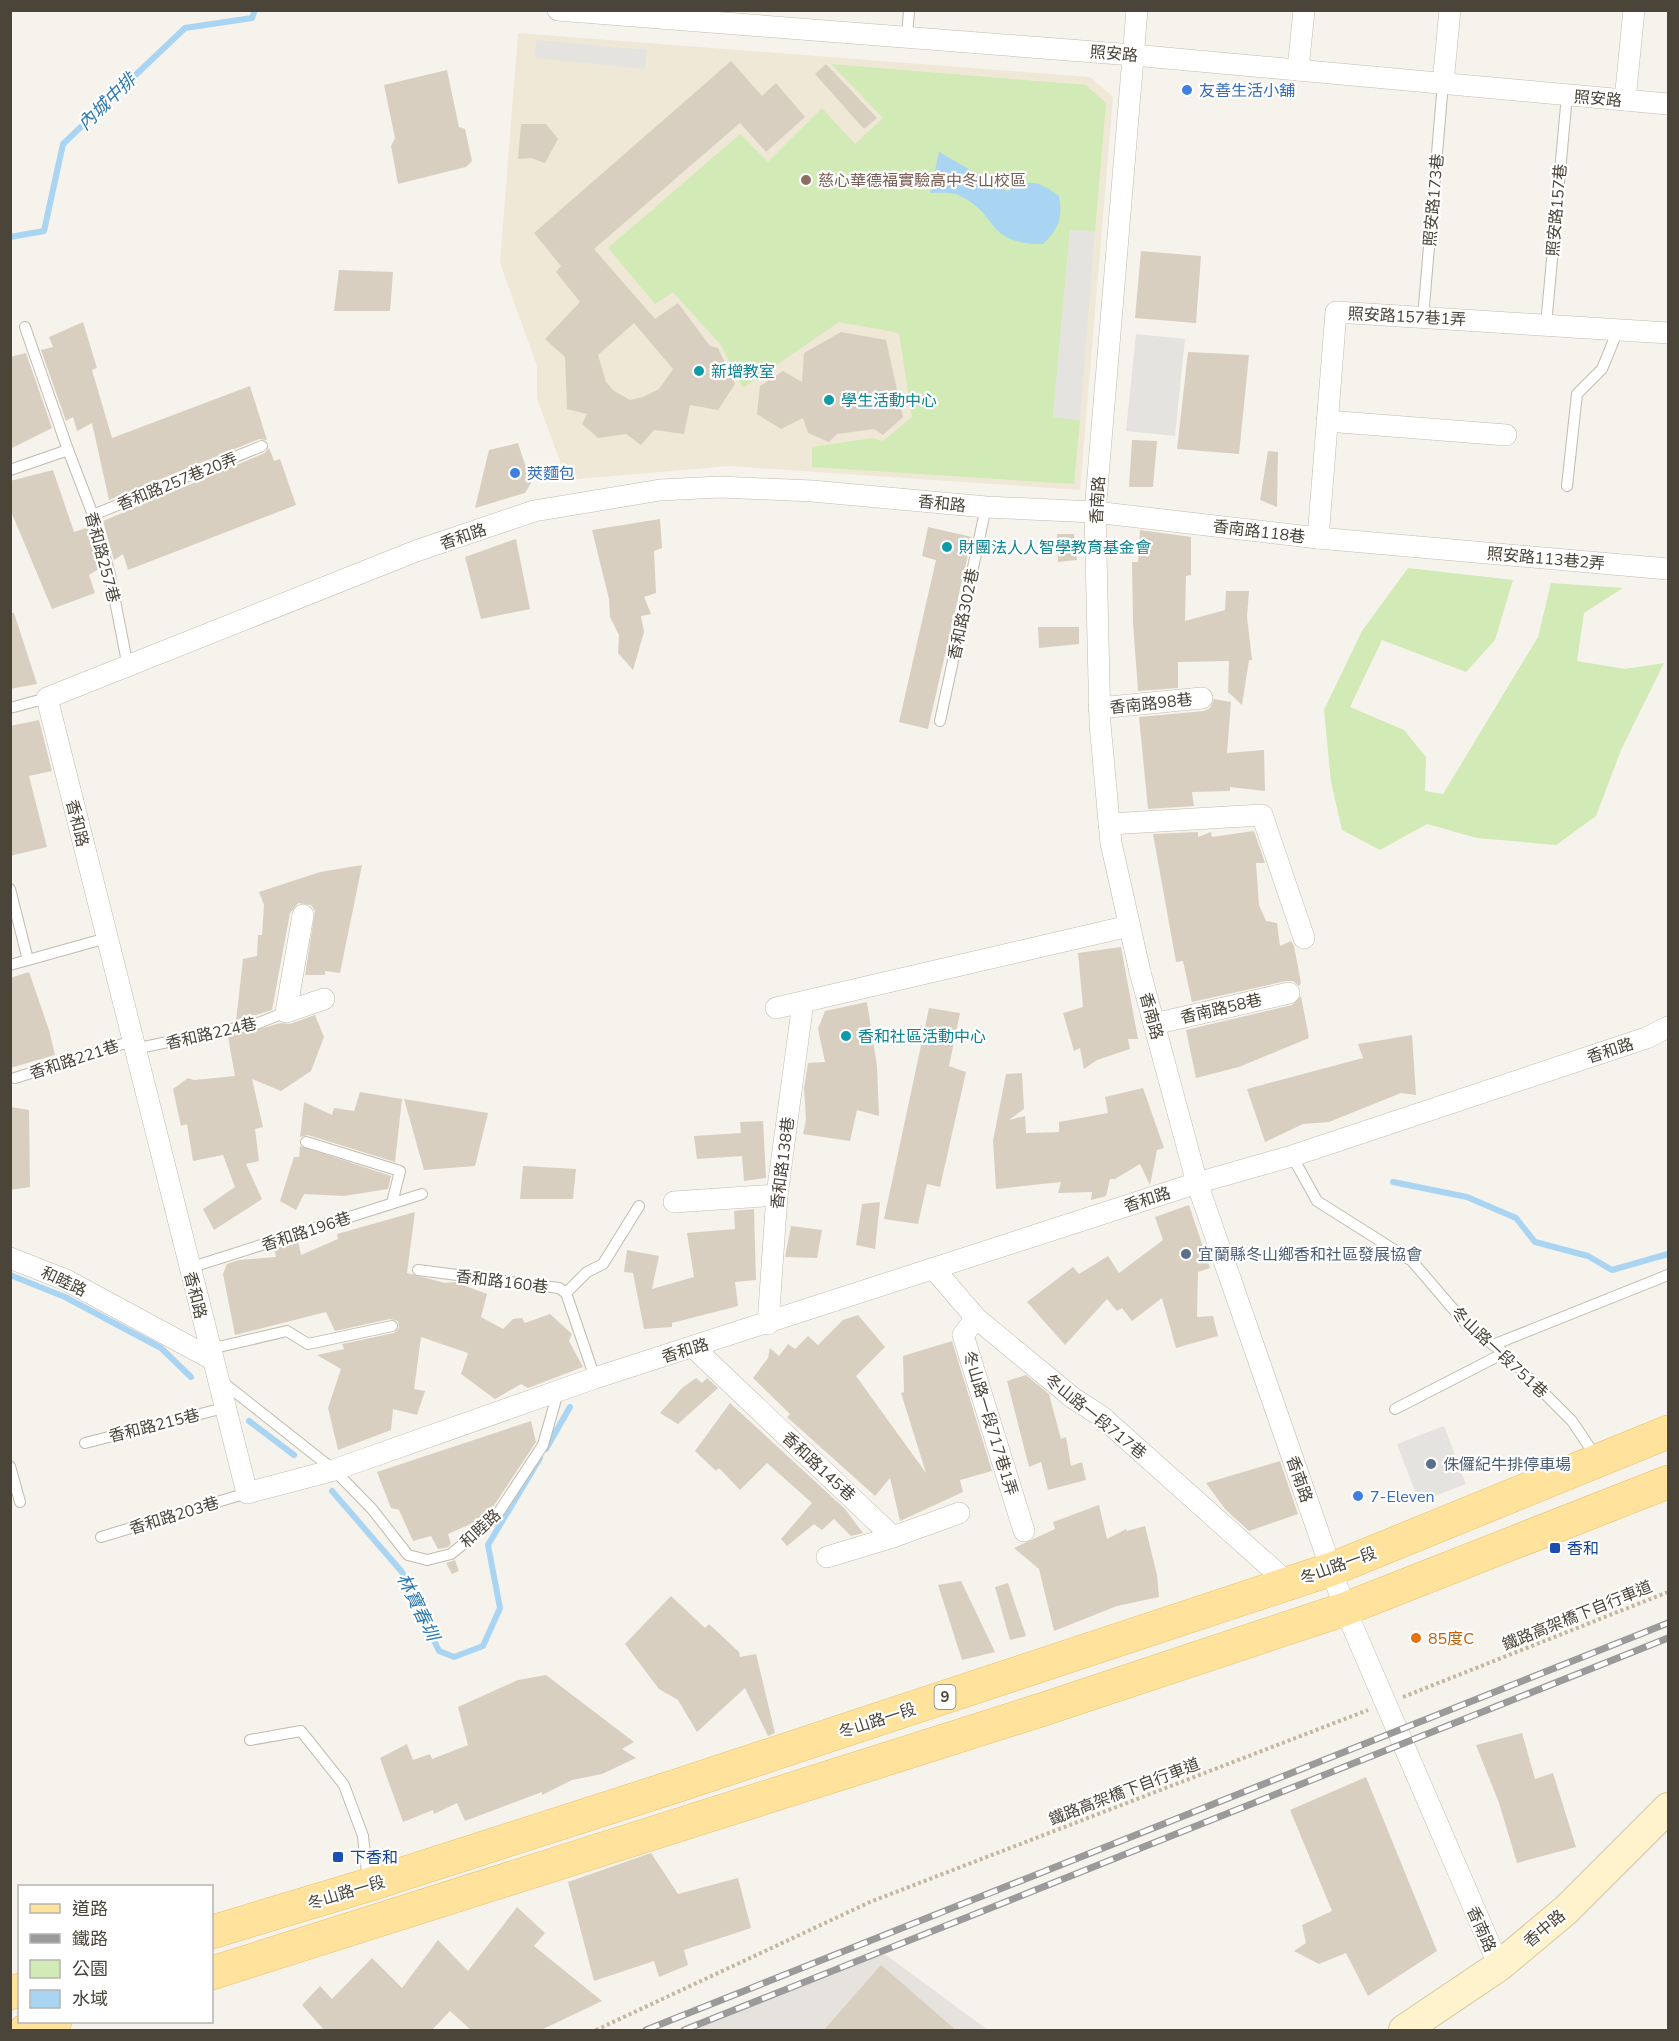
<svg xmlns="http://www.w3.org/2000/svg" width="1679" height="2041" viewBox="0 0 1679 2041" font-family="'Nunito Sans','Noto Sans TC',sans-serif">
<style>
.industrial{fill:#e6e2dd}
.education{fill:#efe8d6}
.green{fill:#d2eab5}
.parking{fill:#e5e3e0}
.water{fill:#a9d4f2}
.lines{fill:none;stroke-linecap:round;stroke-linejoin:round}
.stream{stroke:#a9d4f2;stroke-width:6}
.building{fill:#d8cfc1;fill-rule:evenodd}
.lane-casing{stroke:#c2bbae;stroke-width:12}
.street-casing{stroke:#c2bbae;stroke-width:22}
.secondary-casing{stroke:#d6c79b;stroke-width:32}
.primary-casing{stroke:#e6c16a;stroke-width:34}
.path{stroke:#c4b79f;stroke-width:4;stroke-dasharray:3 3;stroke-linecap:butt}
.lane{stroke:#fff;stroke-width:10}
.street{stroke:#fff;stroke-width:21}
.secondary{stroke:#fff3cd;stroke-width:30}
.primary{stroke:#ffe39c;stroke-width:33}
.rail-casing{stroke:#9a9a9a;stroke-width:7}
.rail{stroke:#fff;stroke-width:4.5;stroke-dasharray:14;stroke-linecap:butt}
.shop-dot{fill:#3f7fe0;stroke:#fff;stroke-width:2}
.education-dot{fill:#8d6e63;stroke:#fff;stroke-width:2}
.culture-dot{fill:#0f9aa8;stroke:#fff;stroke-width:2}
.service-dot{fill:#5c6f8a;stroke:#fff;stroke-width:2}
.transit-dot{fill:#1a4fb4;stroke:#fff;stroke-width:2}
.food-dot{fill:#e8710a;stroke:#fff;stroke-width:2}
.labels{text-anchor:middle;stroke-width:4.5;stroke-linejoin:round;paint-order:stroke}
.shield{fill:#fff;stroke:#817c74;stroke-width:1.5}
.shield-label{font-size:15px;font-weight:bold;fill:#4b4439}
.street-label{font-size:16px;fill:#4b4439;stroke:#fff}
.shop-label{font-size:16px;fill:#366cbe;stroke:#fff;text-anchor:start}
.education-label{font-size:16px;fill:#785e54;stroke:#fff;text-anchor:start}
.culture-label{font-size:16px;fill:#0d838f;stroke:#fff;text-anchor:start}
.service-label{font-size:16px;fill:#4e5e75;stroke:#fff;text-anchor:start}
.transit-label{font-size:16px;fill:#164399;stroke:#fff;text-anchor:start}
.food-label{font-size:16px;fill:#c56008;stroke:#fff;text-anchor:start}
.water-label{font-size:18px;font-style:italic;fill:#2e7ab2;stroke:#fff}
</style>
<rect width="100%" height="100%" fill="#f6f3ec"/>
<polygon class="industrial" points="882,1952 988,2030 690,2030"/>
<polygon class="education" points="518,33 1090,77 1113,97 1080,490 729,466 567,480 537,399 537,366 500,263"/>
<g class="green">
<polygon points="831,64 1086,85 1106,103 1095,231 1070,230 1053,417 1080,420 1074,484 812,467 812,447 873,438 883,441 912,417 899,333 839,322 743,388 720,344 673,292 655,304 608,248 740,134 768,162 822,108 855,144 883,118"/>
<polygon points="1408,568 1513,580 1495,640 1466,672 1382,640 1350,707 1404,730 1426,757 1425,791 1443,794 1538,637 1551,583 1623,588 1584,613 1577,661 1625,669 1664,663 1621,750 1596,816 1556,845 1477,838 1427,824 1380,850 1342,830 1331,782 1324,710 1362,631"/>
</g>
<g class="parking">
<polygon points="536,40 647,50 645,69 535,58"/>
<polygon points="1070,230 1095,231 1080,420 1053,417"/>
<polygon points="1136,334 1185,339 1175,436 1126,431"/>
<polygon points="1444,1426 1466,1484 1419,1502 1397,1444"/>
</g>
<path class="water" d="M939,152L1007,191C1030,178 1038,181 1059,196C1063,217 1059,229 1043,244C983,244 1000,213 958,195C950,192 939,193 930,193Z"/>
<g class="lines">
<g class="stream">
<polyline points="10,237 44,231 63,144 185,28 252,18 255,10"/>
<polyline points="1393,1182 1467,1197 1516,1218 1535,1242 1588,1256 1612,1270 1668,1254"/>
<polyline points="10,1275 65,1297 161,1348 191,1377"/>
<polyline points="249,1421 294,1455"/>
<polyline points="546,1449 570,1407"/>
<polyline points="332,1491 402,1572 439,1651 454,1657 483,1646 500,1608 488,1545 540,1458"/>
</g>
</g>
<g class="building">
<path d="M731,61L762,96L776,83L805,117L766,152L740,123L594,249L655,319L678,303L710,346L718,348L735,384L718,410L690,405L684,434L654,430L641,445L626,434L598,438L582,424L587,414L567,409L565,357L545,339L580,302L556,272L561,266L534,233ZM634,323L673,369L659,389L643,397L630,400L614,391L606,382L598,355Z"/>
<polygon points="826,64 877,118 864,129 815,74"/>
<polygon points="447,70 459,127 465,129 472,161 466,167 398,184 391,146 395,138 384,85"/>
<polygon points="521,124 546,124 558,139 545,163 531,158 518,159"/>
<polygon points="1141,251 1201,256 1196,323 1135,318"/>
<polygon points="339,270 393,272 390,311 334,311"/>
<polygon points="83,322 97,368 92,370 112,438 250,386 267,440 259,439 109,500 92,423 77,431 73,417 66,421 41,350 53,347 49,337"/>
<polygon points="841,332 886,340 903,417 883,435 874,429 837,434 829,442 808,433 803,418 781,429 757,414 760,386 783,371 802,382 804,353"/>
<polygon points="1188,352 1249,355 1239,454 1177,449"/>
<polygon points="26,353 52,428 10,449 10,357"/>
<polygon points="1132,440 1157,441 1153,487 1129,487"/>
<polygon points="518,443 531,483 525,493 475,508 489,450"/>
<polygon points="269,448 274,461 280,459 296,505 128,570 123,554 114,560 103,521 265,453"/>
<polygon points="1268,451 1278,452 1277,507 1260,500"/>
<polygon points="53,470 74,532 89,527 100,568 89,575 95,593 52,609 10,509 10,481"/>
<polygon points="660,519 662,548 654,551 656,593 644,597 651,614 641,616 644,632 633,670 618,653 619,635 610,617 609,599 592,530"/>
<polygon points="928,527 972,537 928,729 899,722 936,560 922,556"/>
<polygon points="1140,530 1191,537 1191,575 1186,576 1185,621 1225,610 1226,591 1249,591 1247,617 1252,660 1249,660 1242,705 1228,692 1229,661 1178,662 1178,688 1138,691 1133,623 1132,562 1138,562"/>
<polygon points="1057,534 1074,534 1077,560 1058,562"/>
<polygon points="516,539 530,609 481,619 465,557"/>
<polygon points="10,613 14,613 37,684 10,689"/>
<polygon points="1038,627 1079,627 1079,644 1039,648"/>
<polygon points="1214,699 1231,702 1227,753 1264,750 1265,791 1230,787 1230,791 1192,792 1194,806 1148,809 1139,717 1204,711 1210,708"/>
<polygon points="39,720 52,771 29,776 47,847 10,856 10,726"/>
<polygon points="1254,831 1265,863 1256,863 1259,905 1266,921 1277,923 1280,946 1291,941 1294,946 1301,983 1299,986 1293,981 1286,981 1192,1002 1183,961 1176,962 1153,834 1198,832 1198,837 1211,832 1212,837"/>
<polygon points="362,865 340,973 325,971 325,975 305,975 315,911 311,905 298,903 290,913 272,1010 236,1021 243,959 257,956 258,935 262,935 264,905 259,892 320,872"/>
<polygon points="1121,947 1138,1039 1128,1039 1130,1049 1097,1060 1084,1069 1080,1048 1074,1051 1063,1013 1083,1007 1078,953"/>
<polygon points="29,972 49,1030 55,1055 10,1068 10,978"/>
<polygon points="1301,996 1309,1038 1239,1067 1196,1078 1186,1030 1292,1005"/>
<polygon points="867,1002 877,1066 879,1116 857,1110 850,1141 803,1134 806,1120 804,1088 808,1063 825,1062 818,1029 825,1011"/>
<polygon points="929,1008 960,1013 949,1066 966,1072 940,1187 927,1184 918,1224 884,1219"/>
<polygon points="315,1015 324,1037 311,1071 281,1091 252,1079 263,1127 255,1129 259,1161 246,1164 262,1199 214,1230 203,1209 235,1187 223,1155 193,1161 187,1124 181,1126 173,1089 188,1078 194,1080 235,1076 228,1037 281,1023 290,1024"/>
<polygon points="1412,1035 1416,1095 1401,1093 1329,1122 1303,1124 1265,1142 1247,1089 1363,1058 1358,1044"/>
<polygon points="1022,1073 1024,1109 1009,1120 1025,1116 1026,1133 1059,1132 1059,1122 1108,1113 1105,1097 1143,1088 1164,1148 1157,1150 1150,1185 1140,1164 1115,1179 1110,1179 1106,1196 1091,1200 1092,1192 1058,1193 1061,1182 996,1189 993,1141 1006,1074"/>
<polygon points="360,1092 402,1099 395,1162 308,1135 300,1137 304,1102 332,1115 334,1108 354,1111"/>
<polygon points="404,1099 488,1113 475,1166 424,1170"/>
<polygon points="10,1107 29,1110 30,1187 10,1190"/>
<polygon points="763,1121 766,1178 744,1181 742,1156 697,1159 694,1136 741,1133 740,1122"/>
<polygon points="300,1146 391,1176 388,1189 344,1196 304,1194 296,1210 280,1201 294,1157 299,1157"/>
<polygon points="523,1166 576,1169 573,1199 520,1199"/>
<polygon points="880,1202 875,1249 856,1245 862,1204"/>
<polygon points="1189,1205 1210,1268 1198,1272 1197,1317 1213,1316 1218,1336 1176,1348 1162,1298 1132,1321 1122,1308 1117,1311 1107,1299 1065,1345 1027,1302 1073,1267 1079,1274 1108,1256 1119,1273 1163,1240 1155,1217"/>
<polygon points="754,1209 756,1280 735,1282 738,1306 672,1323 672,1327 644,1329 633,1273 624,1272 627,1250 659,1256 652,1289 694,1277 687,1233 735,1229 734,1211"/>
<polygon points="415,1212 407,1273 445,1283 455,1282 487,1294 481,1317 503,1329 513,1319 522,1318 525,1323 550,1314 572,1334 569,1341 583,1367 528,1388 521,1384 495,1399 461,1374 468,1353 421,1337 414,1389 425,1391 417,1415 393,1409 391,1430 338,1450 328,1408 341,1369 317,1355 344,1349 342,1344 394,1333 399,1328 398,1321 390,1319 335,1331 326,1312 235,1335 223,1274 227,1264 239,1260 276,1257 274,1249 298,1241 301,1255 338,1239 337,1234"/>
<polygon points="791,1226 822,1230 817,1258 785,1257"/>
<polygon points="858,1315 885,1347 856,1376 926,1473 901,1393 904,1392 903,1356 952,1341 992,1471 960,1480 963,1492 900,1521 890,1478 875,1496 787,1417 790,1414 753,1378 768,1358 770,1348 779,1356 788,1344 795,1349 808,1336 818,1345 843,1320"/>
<polygon points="1026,1375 1049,1394 1061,1439 1066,1437 1071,1466 1082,1462 1086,1480 1048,1490 1041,1462 1029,1467 1007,1381"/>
<polygon points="696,1378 702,1383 707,1378 718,1388 678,1424 660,1413 682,1388"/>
<polygon points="730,1403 845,1509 863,1533 851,1536 834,1519 822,1530 814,1524 787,1546 781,1539 812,1503 767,1463 740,1490 719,1468 716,1471 695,1451"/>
<polygon points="531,1421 536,1442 489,1513 482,1519 448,1534 451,1544 448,1547 438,1549 431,1536 413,1541 399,1510 391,1508 377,1472"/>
<polygon points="1280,1461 1298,1514 1249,1531 1225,1509 1206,1483"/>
<polygon points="1099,1505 1107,1539 1126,1529 1127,1531 1145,1526 1157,1575 1159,1597 1117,1606 1054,1631 1039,1569 1014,1548 1055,1529 1053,1522"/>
<polygon points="455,1560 459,1571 452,1574 446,1563"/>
<polygon points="961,1581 995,1652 962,1660 938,1585"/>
<polygon points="1008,1583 1026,1636 1010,1640 995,1587"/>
<polygon points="671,1596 705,1628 709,1624 739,1652 740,1657 756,1654 775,1733 768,1736 745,1688 697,1732 678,1700 659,1689 625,1644"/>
<polygon points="546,1675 634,1742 622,1749 636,1758 602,1774 572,1780 542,1795 542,1792 465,1821 457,1803 434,1814 433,1810 403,1822 380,1758 407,1744 413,1760 430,1754 432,1759 468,1745 458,1707 518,1680"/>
<polygon points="1522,1733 1535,1779 1553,1773 1576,1847 1517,1863 1499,1803 1476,1745"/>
<polygon points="1366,1777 1437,1951 1368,1996 1346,1953 1319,1964 1294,1951 1306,1943 1302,1925 1332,1911 1290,1810"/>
<polygon points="651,1853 678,1894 738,1878 751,1928 684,1950 688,1965 659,1977 654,1961 594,1981 568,1882"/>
<polygon points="517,1907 545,1933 534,1946 602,2001 539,2031 472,2031 450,2011 431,2031 325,2031 302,2005 320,1986 332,1999 372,1958 402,1988 438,1940 468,1971"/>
<polygon points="881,1965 957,2031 823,2031"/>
</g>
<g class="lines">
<g class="lane-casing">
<g id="lane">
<polyline points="907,36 909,10"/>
<polyline points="1423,317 1443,83"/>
<polyline points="1546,325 1567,95"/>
<polyline points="25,327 68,450"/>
<polyline points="10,470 68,450 93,515 110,575 128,667"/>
<polyline points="1567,486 1577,394 1602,369 1618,330"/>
<polyline points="93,515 262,446"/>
<polyline points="10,708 47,698"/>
<polyline points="940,721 986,507"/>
<polyline points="10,889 28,960"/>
<polyline points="10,965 107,938"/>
<polyline points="134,1049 256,1024 286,1012"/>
<polyline points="15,1078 132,1041"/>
<polyline points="306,1142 400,1171 392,1203"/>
<polyline points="1292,1156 1317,1201 1412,1261 1466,1324 1504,1353 1572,1421 1596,1457"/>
<polyline points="189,1268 422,1194"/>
<polyline points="418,1270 559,1288 566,1293 595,1378"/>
<polyline points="566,1293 587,1272 603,1264 639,1206"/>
<polyline points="1493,1345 1668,1275"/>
<polyline points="210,1349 287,1331 308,1344 392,1326"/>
<polyline points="220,1380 334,1470 372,1509 408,1555 427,1560 451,1554 495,1518 543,1445 558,1392"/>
<polyline points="1395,1409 1504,1353"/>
<polyline points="85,1443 224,1408"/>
<polyline points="10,1466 20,1502"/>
<polyline points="101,1537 247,1493"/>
<polyline points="250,1740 301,1731 344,1785 363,1836 368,1882"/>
</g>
</g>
<g class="street-casing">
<g id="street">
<polyline points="558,10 1133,55 1668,104"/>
<polyline points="1137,10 1095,512 1100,724 1111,843 1140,972 1197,1183 1345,1609 1499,1966"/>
<polyline points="1298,70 1304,10"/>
<polyline points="1443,83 1450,10"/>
<polyline points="1625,100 1634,10"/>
<polyline points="1327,421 1506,435"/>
<polyline points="1318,538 1336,312 1668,333"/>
<polyline points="1668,569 1318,538 1095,512 986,507 812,491 720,487 660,490 534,511 416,551 47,698 247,1493 334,1470 595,1378 1197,1183 1292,1156 1646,1038 1668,1027"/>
<polyline points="1099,708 1202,698"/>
<polyline points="1109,824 1262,815 1304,938"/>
<polyline points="303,915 286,1012 324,999"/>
<polyline points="776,1008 1129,926"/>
<polyline points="1154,1024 1289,993"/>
<polyline points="674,1202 777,1195"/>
<polyline points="10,1258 66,1280 212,1359"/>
<polyline points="934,1269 976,1318 1073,1398 1101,1416 1288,1583"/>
<polyline points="976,1318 963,1335 1024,1531"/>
<polyline points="768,1324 777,1195 803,1002"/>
<polyline points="694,1348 893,1537 959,1513"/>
<polyline points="827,1557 893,1537"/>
</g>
</g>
<g class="secondary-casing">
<polyline id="secondary" points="1404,2030 1499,1966 1566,1910 1668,1808"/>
</g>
<g class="primary-casing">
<g id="primary">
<polyline points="212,1932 368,1885 673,1787 1332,1569 1668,1432"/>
<polyline points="212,1973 1044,1709 1345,1609 1668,1482"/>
<polyline points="10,1993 20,1990"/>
<polyline points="26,2030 55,2022"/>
</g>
</g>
<g class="path">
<polyline points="1403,1697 1668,1592"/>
<polyline points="596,2030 870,1902 1368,1710"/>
</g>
<use href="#lane" class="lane"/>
<use href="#street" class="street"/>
<use href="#secondary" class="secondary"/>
<use href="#primary" class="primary"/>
<g class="rail-casing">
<g id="rail">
<polyline points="646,2030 1668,1623"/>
<polyline points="684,2030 1668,1638"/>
</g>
</g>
<use href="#rail" class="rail"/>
</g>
<g class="shop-dot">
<circle cx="1187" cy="90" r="6"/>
<circle cx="515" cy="473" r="6"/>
<circle cx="1358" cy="1496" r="6"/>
</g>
<circle class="education-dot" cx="806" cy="180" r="6"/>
<g class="culture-dot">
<circle cx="699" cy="371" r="6"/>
<circle cx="829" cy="400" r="6"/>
<circle cx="947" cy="547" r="6"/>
<circle cx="846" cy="1036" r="6"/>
</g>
<g class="service-dot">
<circle cx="1186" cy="1254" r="6"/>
<circle cx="1431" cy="1464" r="6"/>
</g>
<g class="transit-dot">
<rect x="1549" y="1542" width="12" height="12" rx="3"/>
<rect x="332" y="1851" width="12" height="12" rx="3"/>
</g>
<circle class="food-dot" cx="1416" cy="1638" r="6"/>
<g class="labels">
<rect class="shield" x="934.5" y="1685" width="21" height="24" rx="4.5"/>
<g class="shield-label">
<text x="945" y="1702">9</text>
</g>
<g class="street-label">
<text transform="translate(1114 53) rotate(5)" y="6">照安路</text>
<text transform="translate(1598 98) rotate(5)" y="6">照安路</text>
<text transform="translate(1433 200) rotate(-85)" y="6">照安路173巷</text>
<text transform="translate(1556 210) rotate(-85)" y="6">照安路157巷</text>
<text transform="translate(1407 316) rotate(3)" y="6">照安路157巷1弄</text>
<text transform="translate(177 481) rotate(-22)" y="6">香和路257巷20弄</text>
<text transform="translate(1097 500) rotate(-87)" y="6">香南路</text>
<text transform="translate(942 503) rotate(6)" y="6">香和路</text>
<text transform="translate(1259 531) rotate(7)" y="6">香南路118巷</text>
<text transform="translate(463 536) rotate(-19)" y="6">香和路</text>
<text transform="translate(103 557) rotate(75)" y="6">香和路257巷</text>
<text transform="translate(1546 558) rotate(5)" y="6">照安路113巷2弄</text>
<text transform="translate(963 614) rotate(-78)" y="6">香和路302巷</text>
<text transform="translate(1151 703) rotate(-6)" y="6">香南路98巷</text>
<text transform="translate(78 823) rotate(76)" y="6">香和路</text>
<text transform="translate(1221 1008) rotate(-13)" y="6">香南路58巷</text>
<text transform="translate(1152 1016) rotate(75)" y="6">香南路</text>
<text transform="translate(211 1033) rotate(-13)" y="6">香和路224巷</text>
<text transform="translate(1610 1050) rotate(-18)" y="6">香和路</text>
<text transform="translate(74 1059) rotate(-18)" y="6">香和路221巷</text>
<text transform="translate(782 1163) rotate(-83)" y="6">香和路138巷</text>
<text transform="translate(1147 1199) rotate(-18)" y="6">香和路</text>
<text transform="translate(306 1231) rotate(-18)" y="6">香和路196巷</text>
<text transform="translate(64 1281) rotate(25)" y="6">和睦路</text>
<text transform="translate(502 1281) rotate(7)" y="6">香和路160巷</text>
<text transform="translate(196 1295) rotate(76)" y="6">香和路</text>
<text transform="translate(685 1350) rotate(-17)" y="6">香和路</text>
<text transform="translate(1500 1352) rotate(43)" y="6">冬山路一段751巷</text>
<text transform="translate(1096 1416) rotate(39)" y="6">冬山路一段717巷</text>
<text transform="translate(991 1423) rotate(73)" y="6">冬山路一段717巷1弄</text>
<text transform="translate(154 1425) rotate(-14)" y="6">香和路215巷</text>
<text transform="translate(819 1466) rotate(43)" y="6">香和路145巷</text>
<text transform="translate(1300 1479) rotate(71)" y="6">香南路</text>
<text transform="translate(174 1515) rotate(-17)" y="6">香和路203巷</text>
<text transform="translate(480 1528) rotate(-43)" y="6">和睦路</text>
<text transform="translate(1338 1565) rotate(-20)" y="6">冬山路一段</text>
<text transform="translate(1577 1615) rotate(-22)" y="6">鐵路高架橋下自行車道</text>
<text transform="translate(877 1720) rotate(-18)" y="6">冬山路一段</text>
<text transform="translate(1124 1791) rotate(-21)" y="6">鐵路高架橋下自行車道</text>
<text transform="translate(346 1892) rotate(-17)" y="6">冬山路一段</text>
<text transform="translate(1544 1928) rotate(-40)" y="6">香中路</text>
<text transform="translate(1482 1929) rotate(66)" y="6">香南路</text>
</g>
<g class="shop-label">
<text x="1199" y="96">友善生活小舖</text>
<text x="527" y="479">莢麵包</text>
<text x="1370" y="1502">7-Eleven</text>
</g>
<g class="education-label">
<text x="818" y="186">慈心華德福實驗高中冬山校區</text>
</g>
<g class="culture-label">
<text x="711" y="377">新增教室</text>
<text x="841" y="406">學生活動中心</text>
<text x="959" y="553">財團法人人智學教育基金會</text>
<text x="858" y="1042">香和社區活動中心</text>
</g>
<g class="service-label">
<text x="1198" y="1260">宜蘭縣冬山鄉香和社區發展協會</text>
<text x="1443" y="1470">侏儸紀牛排停車場</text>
</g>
<g class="transit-label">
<text x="1567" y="1554">香和</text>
<text x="350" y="1863">下香和</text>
</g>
<g class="food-label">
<text x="1428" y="1644">85度C</text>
</g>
<g class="water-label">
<text transform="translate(107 102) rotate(-44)" y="6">內城中排</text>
<text transform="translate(418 1607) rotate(64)" y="6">林寶春圳</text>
</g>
</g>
<rect width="1679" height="2041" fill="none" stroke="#4b4439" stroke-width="24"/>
<rect x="18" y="1885" width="195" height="138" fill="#ffffff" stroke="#b7b4b0" stroke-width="1.5"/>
<rect x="30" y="1904" width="30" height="9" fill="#ffe39c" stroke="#b7b4b0" stroke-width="1.5"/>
<text x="72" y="1915" font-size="18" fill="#4b4439">道路</text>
<rect x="30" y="1934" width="30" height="9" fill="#9a9a9a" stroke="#b7b4b0" stroke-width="1.5"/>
<text x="72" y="1945" font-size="18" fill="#4b4439">鐵路</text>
<rect x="30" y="1960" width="30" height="18" fill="#d2eab5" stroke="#b7b4b0" stroke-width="1.5"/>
<text x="72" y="1975" font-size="18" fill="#4b4439">公園</text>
<rect x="30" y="1990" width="30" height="18" fill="#a9d4f2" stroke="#b7b4b0" stroke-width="1.5"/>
<text x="72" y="2005" font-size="18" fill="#4b4439">水域</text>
</svg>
